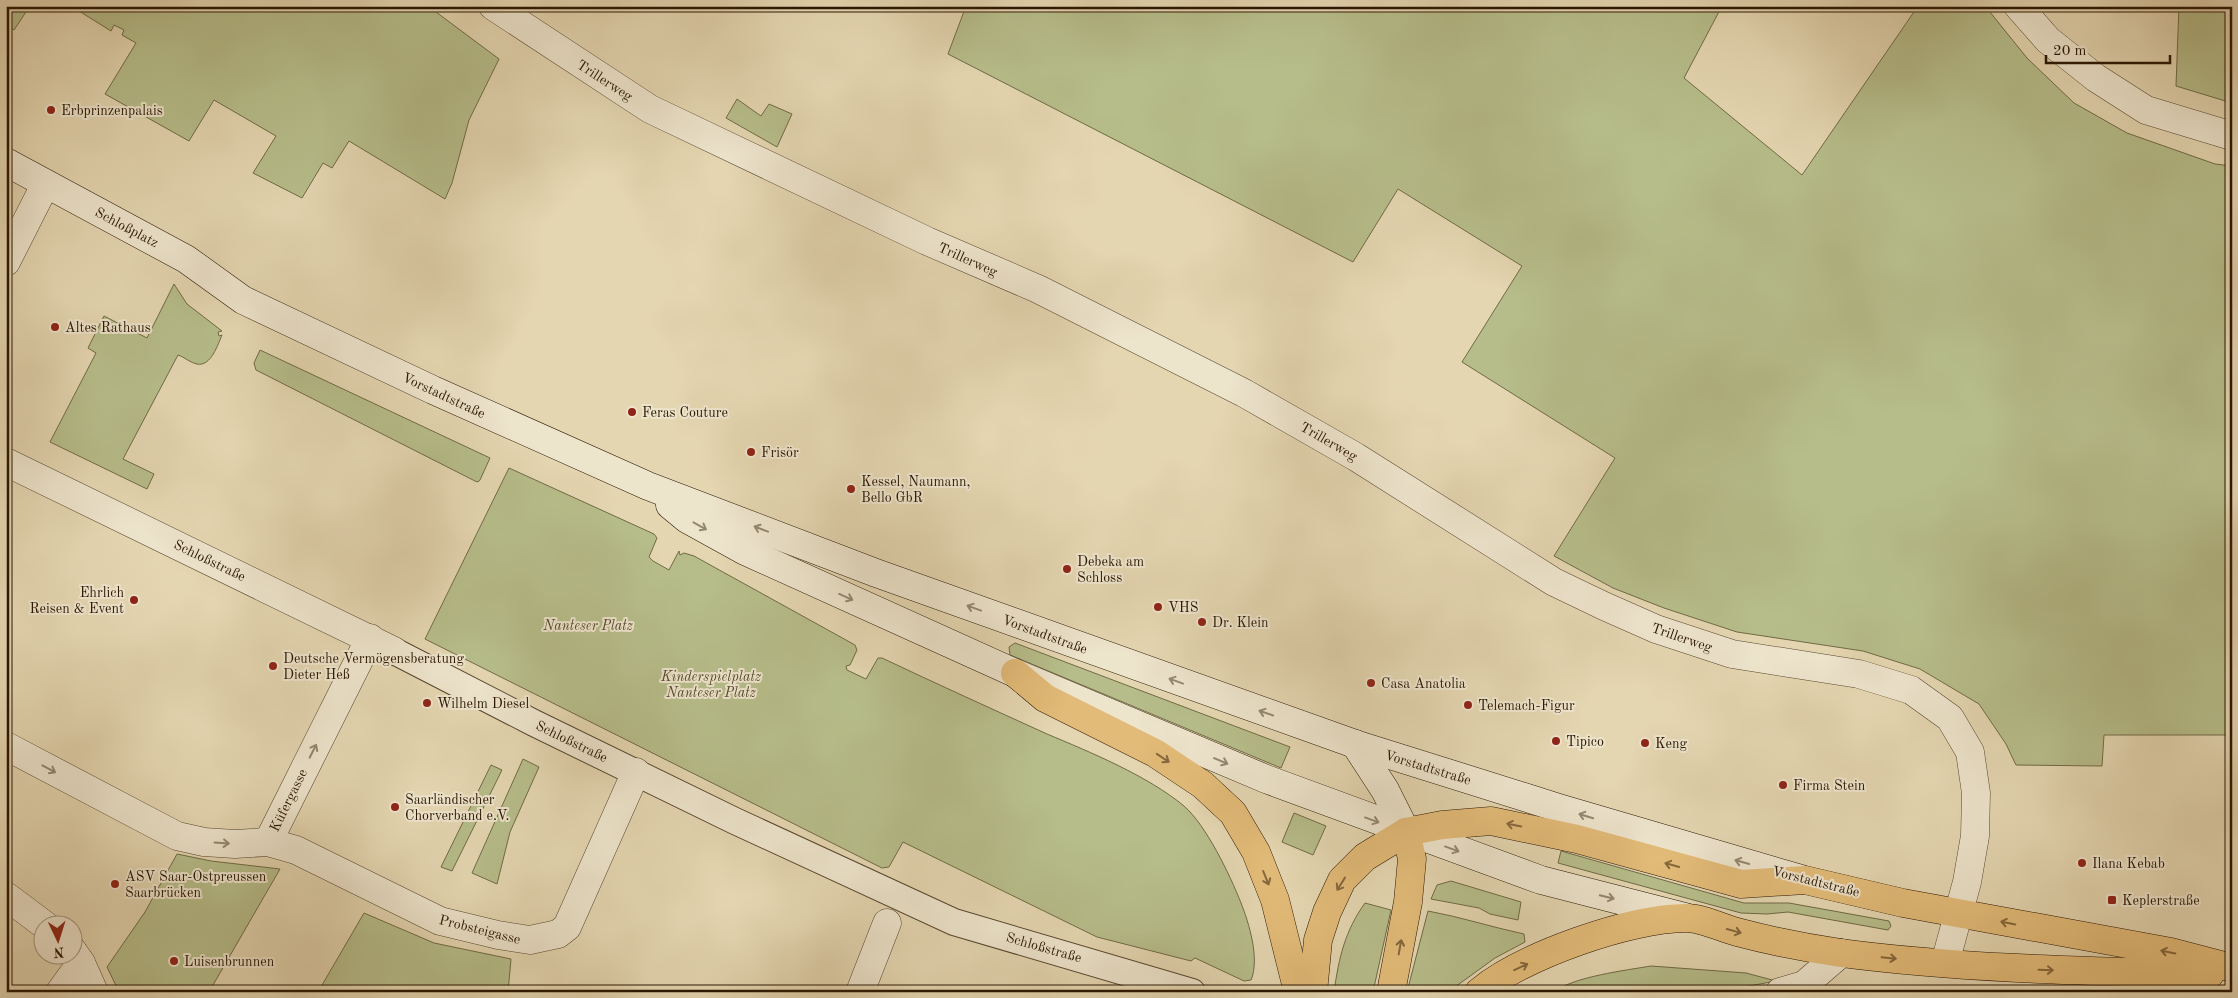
<svg xmlns="http://www.w3.org/2000/svg" width="2238" height="998" viewBox="0 0 2238 998" font-family="'Old Standard TT',serif">
<style>
.green{fill:#b6bd8a;stroke:#706a46}
.lines{fill:none;stroke-linecap:round;stroke-linejoin:round}
.pedestrian-casing{stroke:#58462e;stroke-width:28}
.minor-casing{stroke:#58462e;stroke-width:29}
.secondary-casing{stroke:#2a1602;stroke-width:29}
.primary-casing{stroke:#2a1602;stroke-width:29}
.pedestrian{stroke:#ede4cc;stroke-width:26}
.minor{stroke:#ede4cc;stroke-width:28}
.secondary{stroke:#ede4cc;stroke-width:28}
.primary{stroke:#e2bb78;stroke-width:28}
.oneway{stroke:#958771}
.oneway2{stroke:#86683d}
.poi-dot{fill:#8f2418;stroke:#ede4cc;stroke-width:2}
.labels{text-anchor:middle;stroke-width:4;stroke-linejoin:round;paint-order:stroke}
.street-label{font-size:14px;fill:#2a1602;stroke:#ede4cc}
.poi-label{font-size:14px;fill:#2a1602;stroke:#ede4cc;text-anchor:start}
.park-label{font-size:14px;font-style:italic;fill:#54482b;stroke:#ede4cc}
</style>
<rect width="100%" height="100%" fill="#e4d6b1"/>
<filter id="stains"><feTurbulence type="fractalNoise" baseFrequency=".004" numOctaves="4"/><feColorMatrix values="0 0 0 0 .2 0 0 0 0 .09 0 0 0 0 .02 0 0 0 .5 -.17"/></filter>
<radialGradient id="worn" r=".72"><stop offset=".6" stop-color="#630" stop-opacity="0"/><stop offset="1" stop-color="#630" stop-opacity=".3"/></radialGradient>
<g class="green">
<polygon points="6,6 30,6 14,30 6,24"/>
<polygon points="71,6 428,6 499,59 469,120 452,183 445,199 349,141 332,168 323,163 302,198 253,173 276,136 214,100 189,141 105,94 136,43 122,35 124,30 114,25 111,31"/>
<polygon points="966,6 1722,6 1684,78 1802,175 1918,6 1985,6 2027,58 2074,103 2127,133 2215,164 2232,166 2232,735 2104,735 2102,766 2016,765 2006,744 1979,704 1920,669 1863,651 1737,632 1664,608 1613,588 1554,556 1615,458 1462,362 1522,266 1398,189 1353,262 948,54"/>
<polygon points="2179,6 2232,6 2232,103 2176,86"/>
<polygon points="737,99 761,116 769,104 792,114 777,147 726,118"/>
<path d="M174,284L187,304L222,331L218,332L219,336L222,335C218,344 211,367 197,364C191,363 184,357 178,355L123,459L154,474L147,489L50,442L96,353L88,348L104,316L147,338Z"/>
<polygon points="260,350 490,458 480,480 478,482 475,481 256,370 254,363"/>
<path d="M509,468L654,534L657,538L649,557L653,561L669,570L679,551L680,555L684,553L694,556L855,645L857,650L850,665L846,666L847,670L866,679L878,658H882C937,684 992,709 1047,734C1090,752 1148,776 1184,806C1206,825 1230,875 1241,903C1249,923 1260,959 1251,980L1244,981L1195,958L1191,961L1097,937L903,842L889,867L882,868L425,639Z"/>
<polygon points="1015,643 1290,747 1281,768 1010,655 1009,647"/>
<polygon points="523,759 539,767 510,832 497,884 472,873"/>
<polygon points="491,765 502,770 452,871 441,867"/>
<polygon points="1294,813 1326,826 1313,855 1282,842"/>
<polygon points="1561,851 1744,903 1789,903 1889,921 1891,926 1888,930 1788,912 1767,914 1741,913 1558,863"/>
<polygon points="177,854 211,861 280,869 209,992 119,992 107,967 145,912"/>
<polygon points="1451,881 1521,902 1518,920 1490,914 1479,908 1431,899 1437,885"/>
<path d="M1365,903L1391,910L1373,992H1334C1339,957 1345,931 1365,903Z"/>
<path d="M1428,911C1461,917 1491,927 1524,934L1525,942L1495,958L1448,992H1407Z"/>
<polygon points="364,913 434,943 511,959 508,992 318,992"/>
<path d="M1651,966L1746,973L1776,981L1717,992H1555C1571,977 1628,970 1651,966Z"/>
</g>
<g class="lines">
<g class="pedestrian-casing">
<polyline id="pedestrian" points="394,651 534,723 735,821 954,922 1192,992"/>
</g>
<g class="minor-casing">
<g id="minor">
<polyline points="493,6 650,109 927,241 1038,289 1244,393 1356,457 1554,582 1604,606 1656,629 1732,654 1859,674 1911,690 1950,718 1970,752 1976,793 1975,836 1967,882 1945,963"/>
<polyline points="2018,6 2048,40 2096,78 2146,110 2232,136"/>
<polyline points="6,262 45,185"/>
<polyline points="6,462 394,651"/>
<polyline points="6,746 177,836 204,842 235,844 268,842 296,850 440,921 498,935 530,940 558,934 567,927 636,772"/>
<polyline points="268,842 370,638"/>
<polyline points="6,896 46,926"/>
<polyline points="72,950 81,963 94,992"/>
<polyline points="60,992 81,963"/>
<polyline points="860,992 887,923"/>
<polyline points="1780,992 1804,985 1841,953"/>
</g>
</g>
<g class="secondary-casing">
<g id="secondary">
<polyline points="6,162 186,259 243,300 433,390 648,486 876,573 1355,744 1559,808 1801,879"/>
<polyline points="670,505 687,519 745,551 1015,673 1266,779 1541,880 1685,917"/>
<polyline points="1355,744 1385,790 1406,832"/>
</g>
</g>
<g class="primary-casing">
<g id="primary">
<polyline points="1015,673 1045,698 1155,753 1203,785 1233,813 1256,852 1275,900 1298,992"/>
<polyline points="1313,992 1318,940 1327,912 1342,880 1365,857 1406,832 1442,825 1491,821 1577,839 1741,884 1805,880 1903,903 2171,952 2232,968"/>
<polyline points="1391,992 1408,902 1412,859 1406,832"/>
<path d="M1479,992C1522,956 1630,918 1686,918C1702,918 1722,928 1737,932C1771,941 1806,948 1841,953C1963,969 2086,971 2210,974"/>
</g>
</g>
<use href="#pedestrian" class="pedestrian"/>
<use href="#minor" class="minor"/>
<use href="#secondary" class="secondary"/>
<use href="#primary" class="primary"/>
</g>
<defs><path id="oneway-shaft" d="M-6 0H5M1.5-3L5.5 0L1.5 3" fill="none" stroke-width="1.6" stroke-linecap="round" stroke-linejoin="round" transform="scale(1.25)"/></defs>
<g class="oneway">
<use href="#oneway-shaft" transform="translate(700 526) rotate(29)"/>
<use href="#oneway-shaft" transform="translate(761 529) rotate(-159)"/>
<use href="#oneway-shaft" transform="translate(846 597) rotate(24)"/>
<use href="#oneway-shaft" transform="translate(974 608) rotate(-160)"/>
<use href="#oneway-shaft" transform="translate(1176 681) rotate(-160)"/>
<use href="#oneway-shaft" transform="translate(1266 713) rotate(-161)"/>
<use href="#oneway-shaft" transform="translate(313 751) rotate(-63)"/>
<use href="#oneway-shaft" transform="translate(1221 761) rotate(23)"/>
<use href="#oneway-shaft" transform="translate(49 769) rotate(28)"/>
<use href="#oneway-shaft" transform="translate(1586 816) rotate(-163)"/>
<use href="#oneway-shaft" transform="translate(1372 820) rotate(20)"/>
<use href="#oneway-shaft" transform="translate(222 843) rotate(4)"/>
<use href="#oneway-shaft" transform="translate(1452 849) rotate(20)"/>
<use href="#oneway-shaft" transform="translate(1742 862) rotate(-164)"/>
<use href="#oneway-shaft" transform="translate(1607 897) rotate(14)"/>
</g>
<g class="oneway2">
<use href="#oneway-shaft" transform="translate(1163 758) rotate(34)"/>
<use href="#oneway-shaft" transform="translate(1514 825) rotate(-169)"/>
<use href="#oneway-shaft" transform="translate(1672 865) rotate(-164)"/>
<use href="#oneway-shaft" transform="translate(1266 878) rotate(68)"/>
<use href="#oneway-shaft" transform="translate(1341 884) rotate(122)"/>
<use href="#oneway-shaft" transform="translate(2008 923) rotate(-169)"/>
<use href="#oneway-shaft" transform="translate(1734 931) rotate(15)"/>
<use href="#oneway-shaft" transform="translate(1400 947) rotate(-80)"/>
<use href="#oneway-shaft" transform="translate(2168 952) rotate(-168)"/>
<use href="#oneway-shaft" transform="translate(1889 958) rotate(6)"/>
<use href="#oneway-shaft" transform="translate(1521 967) rotate(-25)"/>
<use href="#oneway-shaft" transform="translate(2046 970) rotate(2)"/>
</g>
<g class="poi-dot">
<circle cx="51" cy="110" r="5"/>
<circle cx="55" cy="327" r="5"/>
<circle cx="632" cy="412" r="5"/>
<circle cx="751" cy="452" r="5"/>
<circle cx="851" cy="489" r="5"/>
<circle cx="1067" cy="569" r="5"/>
<circle cx="134" cy="600" r="5"/>
<circle cx="1158" cy="607" r="5"/>
<circle cx="1202" cy="622" r="5"/>
<circle cx="273" cy="666" r="5"/>
<circle cx="1371" cy="683" r="5"/>
<circle cx="427" cy="703" r="5"/>
<circle cx="1468" cy="705" r="5"/>
<circle cx="1556" cy="741" r="5"/>
<circle cx="1645" cy="743" r="5"/>
<circle cx="1783" cy="785" r="5"/>
<circle cx="395" cy="807" r="5"/>
<circle cx="2082" cy="863" r="5"/>
<circle cx="115" cy="884" r="5"/>
<rect x="2107" y="895" width="10" height="10" rx="2.5"/>
<circle cx="174" cy="961" r="5"/>
</g>
<g class="labels">
<g class="street-label">
<text transform="translate(605 80) rotate(33)" y="5">Trillerweg</text>
<text transform="translate(127 227) rotate(28)" y="5">Schloßplatz</text>
<text transform="translate(968 259) rotate(24)" y="5">Trillerweg</text>
<text transform="translate(444 395) rotate(25)" y="5">Vorstadtstraße</text>
<text transform="translate(1329 441) rotate(30)" y="5">Trillerweg</text>
<text transform="translate(210 560) rotate(26)" y="5">Schloßstraße</text>
<text transform="translate(1045 634) rotate(20)" y="5">Vorstadtstraße</text>
<text transform="translate(1682 637) rotate(19)" y="5">Trillerweg</text>
<text transform="translate(572 741) rotate(26)" y="5">Schloßstraße</text>
<text transform="translate(1428 767) rotate(17)" y="5">Vorstadtstraße</text>
<text transform="translate(288 800) rotate(-64)" y="5">Küfergasse</text>
<text transform="translate(1816 881) rotate(14)" y="5">Vorstadtstraße</text>
<text transform="translate(480 929) rotate(14)" y="5">Probsteigasse</text>
<text transform="translate(1044 947) rotate(16)" y="5">Schloßstraße</text>
</g>
<g class="poi-label">
<text x="61" y="115">Erbprinzenpalais</text>
<text x="65" y="332">Altes Rathaus</text>
<text x="642" y="417">Feras Couture</text>
<text x="761" y="457">Frisör</text>
<text x="861" y="486">Kessel, Naumann,<tspan x="861" dy="16">Bello GbR</tspan></text>
<text x="1077" y="566">Debeka am<tspan x="1077" dy="16">Schloss</tspan></text>
<text x="124" y="597" text-anchor="end">Ehrlich<tspan x="124" dy="16">Reisen &amp; Event</tspan></text>
<text x="1168" y="612">VHS</text>
<text x="1212" y="627">Dr. Klein</text>
<text x="283" y="663">Deutsche Vermögensberatung<tspan x="283" dy="16">Dieter Heß</tspan></text>
<text x="1381" y="688">Casa Anatolia</text>
<text x="437" y="708">Wilhelm Diesel</text>
<text x="1478" y="710">Telemach-Figur</text>
<text x="1566" y="746">Tipico</text>
<text x="1655" y="748">Keng</text>
<text x="1793" y="790">Firma Stein</text>
<text x="405" y="804">Saarländischer<tspan x="405" dy="16">Chorverband e.V.</tspan></text>
<text x="2092" y="868">Ilana Kebab</text>
<text x="125" y="881">ASV Saar-Ostpreussen<tspan x="125" dy="16">Saarbrücken</tspan></text>
<text x="2122" y="905">Keplerstraße</text>
<text x="184" y="966">Luisenbrunnen</text>
</g>
<g class="park-label">
<text x="588" y="630">Nanteser Platz</text>
<text x="711" y="681">Kinderspielplatz<tspan x="711" dy="16">Nanteser Platz</tspan></text>
</g>
</g>
<rect width="2238" height="998" fill="none" stroke="#e4d6b1" stroke-width="25"/>
<rect x="8" y="8" width="2223" height="983" fill="none" stroke="#2a1602" stroke-width="2.5"/>
<rect x="12" y="12" width="2213" height="973" fill="none" stroke="#2a1602"/>
<g transform="translate(58 940) rotate(176)"><circle r="24" fill="#ede4cc" stroke="#9f927b"/>
<path d="M0-4L9 19L0 12L-9 19Z" fill="#8f2418"/>
<text y="-8" font-size="14" font-weight="bold" text-anchor="middle" fill="#2a1602">N</text>
</g>
<path d="M2046 55v8h124v-8" fill="none" stroke="#2a1602" stroke-width="2.5"/>
<text x="2053" y="55" font-size="15" fill="#2a1602" stroke="#ede4cc" stroke-width="4" paint-order="stroke">20 m</text>
<rect width="100%" height="100%" filter="url(#stains)"/>
<rect width="100%" height="100%" fill="url(#worn)"/>
</svg>
